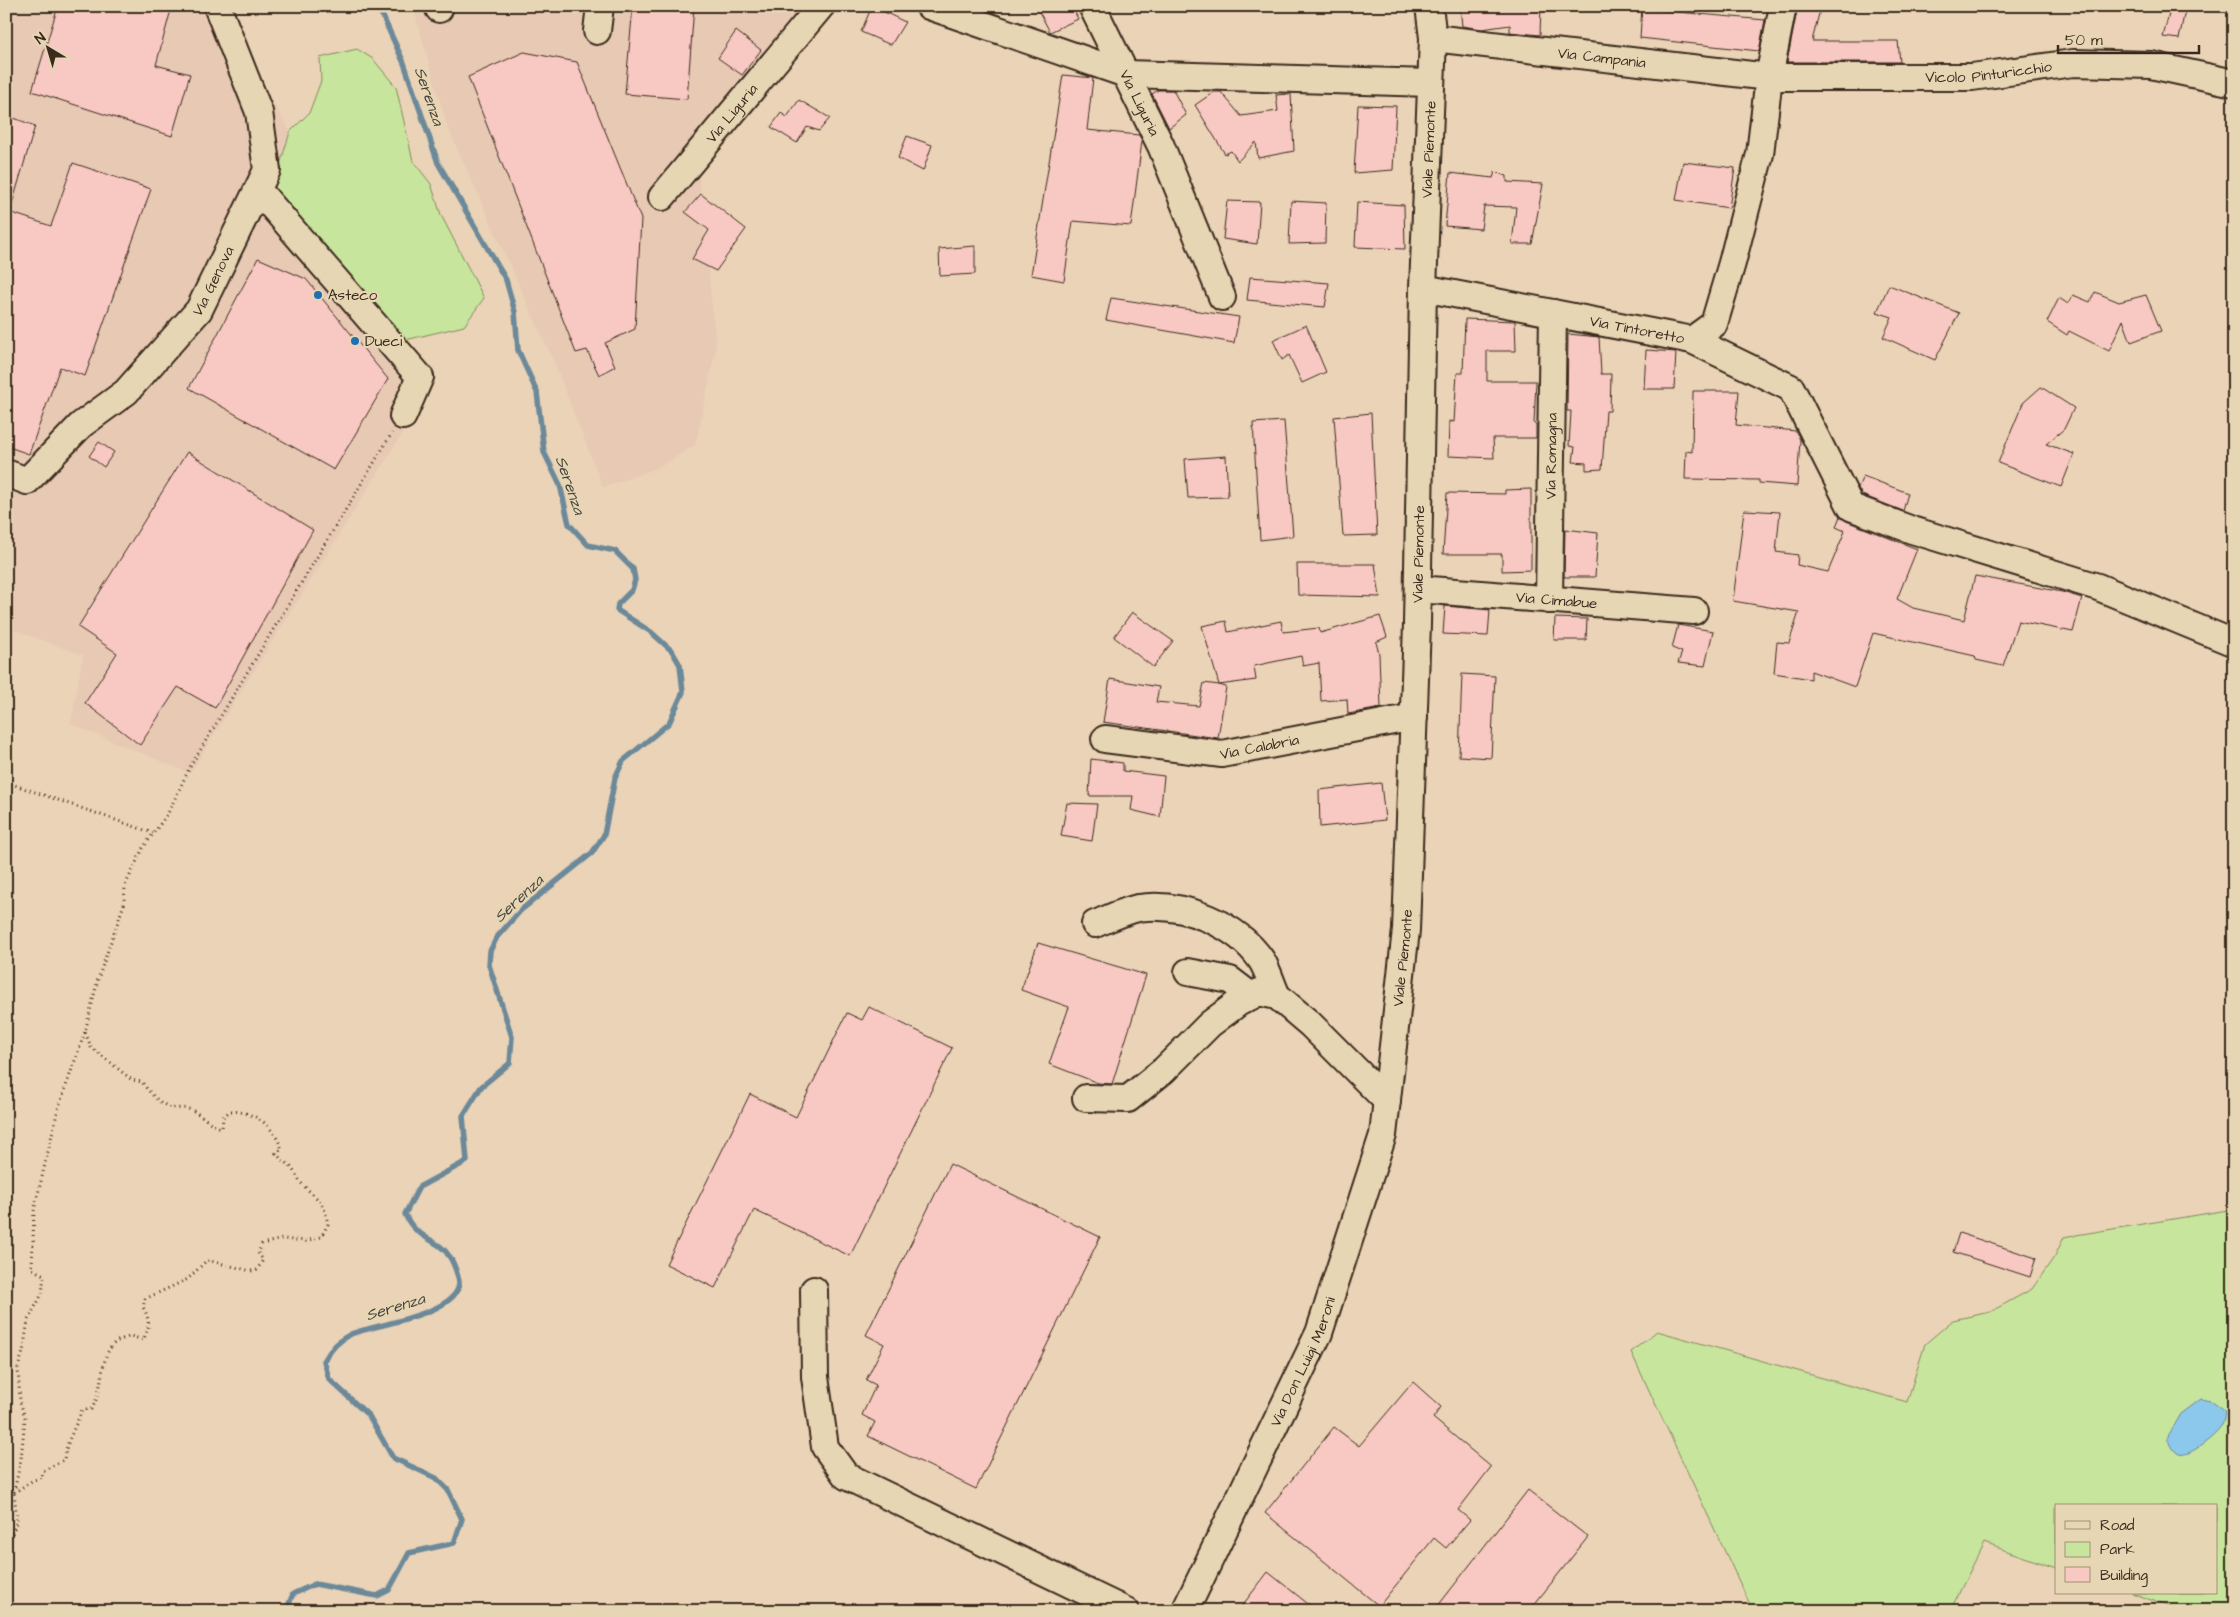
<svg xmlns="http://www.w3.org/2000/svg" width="2240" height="1617" viewBox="0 0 2240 1617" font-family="'Architects Daughter',sans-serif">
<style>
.built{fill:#e7c9b4}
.green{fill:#c7e59d;stroke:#81885e}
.water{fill:#8cc8ec;stroke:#6c899a}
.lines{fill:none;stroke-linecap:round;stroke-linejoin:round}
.stream{stroke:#6c899a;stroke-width:5.5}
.building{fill:#f8c8c2;stroke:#3b2a1e}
.minor-casing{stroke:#3b2a1e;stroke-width:30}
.path{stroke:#3b2a1e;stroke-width:3;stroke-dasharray:1 4;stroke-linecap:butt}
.minor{stroke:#e7d6b3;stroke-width:26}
.poi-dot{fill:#1f6fb2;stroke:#e7d6b3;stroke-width:2}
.labels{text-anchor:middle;stroke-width:4.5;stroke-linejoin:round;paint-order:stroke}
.street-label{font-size:15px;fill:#3b2a1e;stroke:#e7d6b3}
.poi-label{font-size:15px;fill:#3b2a1e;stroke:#e7d6b3;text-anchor:start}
.water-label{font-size:16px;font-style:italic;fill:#47423d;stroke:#e7d6b3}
</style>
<rect width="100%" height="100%" fill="#ead3b6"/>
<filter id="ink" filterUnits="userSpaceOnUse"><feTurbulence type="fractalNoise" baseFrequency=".02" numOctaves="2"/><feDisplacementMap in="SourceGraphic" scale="10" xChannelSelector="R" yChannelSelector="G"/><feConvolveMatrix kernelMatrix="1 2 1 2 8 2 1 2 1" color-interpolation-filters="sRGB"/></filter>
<g filter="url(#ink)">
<g class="built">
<polygon points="6,6 230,6 227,21 290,132 275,181 281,207 433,384 190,773 71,724 83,655 6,627"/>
<polygon points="413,6 803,6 695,141 716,348 695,445 657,468 603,487 555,364 448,128"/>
</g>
<g class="green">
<polygon points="357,49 373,59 396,87 413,161 431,184 441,215 484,298 464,326 397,342 274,194 275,181 290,132 309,113 321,81 320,58"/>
<polygon points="2234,1209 2234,1611 2182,1611 2131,1593 2216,1593 2216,1506 2056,1506 2056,1568 1984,1543 1950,1611 1753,1611 1631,1352 1657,1331 1907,1402 1925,1344 1953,1320 1990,1312 2032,1289 2055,1256 2064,1237"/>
</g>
<path class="water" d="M2201,1399L2210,1401L2225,1412C2224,1418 2224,1422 2221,1427C2216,1435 2189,1458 2179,1454C2173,1451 2170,1444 2167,1438L2181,1414Z"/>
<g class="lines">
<path class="stream" d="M286,1611L293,1594L315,1584L377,1596L389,1590L409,1553L454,1543L462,1519L448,1490L436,1478L393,1458L369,1416L329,1379L324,1361C330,1350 339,1340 351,1334C371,1325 470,1313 458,1277C456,1270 453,1261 449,1256C438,1238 415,1239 405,1214L419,1187L467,1161L463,1116L481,1087L510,1063L512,1037L489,965L490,951L497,937L521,910L592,853L604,835L615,778L623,761L669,723L683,692L680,665L672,651L651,632L617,610L618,604L632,590L635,580L633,569L615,551L588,545L569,524L560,485L544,452L537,392L518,350L515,312L506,280L438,163L404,63L378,6"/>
</g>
<g class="building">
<polygon points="58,6 172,6 156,65 190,74 172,136 32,91"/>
<polygon points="633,6 694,6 687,99 625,94"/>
<polygon points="872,6 905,22 891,45 861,32"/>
<polygon points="1036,6 1072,6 1078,19 1050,32"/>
<polygon points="1460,6 1541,6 1540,35 1510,32 1510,25 1482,29 1462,26"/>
<polygon points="1642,6 1656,6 1656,10 1765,20 1759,51 1640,38"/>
<polygon points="1798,6 1821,6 1812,41 1898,41 1900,62 1787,62"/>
<polygon points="2171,6 2186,6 2179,39 2163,37"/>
<polygon points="736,31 761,50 742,75 718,58"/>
<polygon points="524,52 577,62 641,219 635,329 605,343 615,366 599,375 587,350 576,353 468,77"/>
<polygon points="1063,75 1093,78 1087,130 1139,135 1142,141 1131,226 1073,221 1064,281 1031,275"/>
<polygon points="1158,90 1173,90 1186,115 1169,128 1152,94"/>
<polygon points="1214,92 1221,92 1241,116 1278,111 1276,95 1291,94 1294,151 1258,158 1256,142 1238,161 1231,151 1225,154 1195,105"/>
<polygon points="799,100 830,118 819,131 807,127 797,143 771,127 781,113 787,117"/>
<polygon points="1358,105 1396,106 1393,170 1354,173"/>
<polygon points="6,115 35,126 10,211 6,210"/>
<polygon points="907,136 932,145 923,171 898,158"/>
<polygon points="1683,162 1735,168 1729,208 1676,200"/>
<polygon points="73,163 151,189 85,376 60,367 29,454 6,446 6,211 51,226"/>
<polygon points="1495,172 1507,176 1507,182 1543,184 1532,244 1512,244 1516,207 1484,206 1481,229 1445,226 1450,173 1493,178"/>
<polygon points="701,194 746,229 716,271 692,259 709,230 685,212"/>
<polygon points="1227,201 1260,202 1257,244 1223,239"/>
<polygon points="1291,201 1326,203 1325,243 1289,244"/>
<polygon points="1357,202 1404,205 1405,249 1355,247"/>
<polygon points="975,246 975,274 940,276 939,249"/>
<polygon points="258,258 306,279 388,379 334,470 189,388"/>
<polygon points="1250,277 1329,283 1325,307 1247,300"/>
<polygon points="1889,285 1959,313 1935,360 1883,337 1892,317 1877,312"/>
<polygon points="2095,292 2119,302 2146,295 2161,331 2131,342 2123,320 2109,351 2069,331 2067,335 2047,322 2059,298 2068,304 2073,295 2090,302"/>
<polygon points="1111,298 1239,317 1234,343 1106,320"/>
<polygon points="1465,319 1515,321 1516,351 1487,351 1487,381 1536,381 1534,424 1536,424 1536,438 1493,438 1494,458 1448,456 1449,421 1454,422 1457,373 1463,373"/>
<polygon points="1306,325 1326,372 1302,383 1289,355 1282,360 1273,340"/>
<polygon points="1568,334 1599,337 1601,374 1611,374 1610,411 1606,411 1602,469 1586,470 1586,463 1573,462 1575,447 1569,446 1571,411 1567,411"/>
<polygon points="1646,350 1676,352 1674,389 1644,389"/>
<polygon points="2041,387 2074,408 2064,429 2046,444 2074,454 2061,487 1998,463 2023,403"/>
<polygon points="1693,391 1739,391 1736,425 1796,431 1800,440 1797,486 1759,483 1759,480 1685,479 1686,451 1692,452"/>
<polygon points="1371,413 1377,535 1343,536 1334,417"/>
<polygon points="1284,421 1293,536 1260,540 1253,423"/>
<polygon points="99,442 114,452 104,467 89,456"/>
<polygon points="187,452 313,530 215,708 178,687 140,745 85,703 117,653 78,627"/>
<polygon points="1226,456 1228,497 1188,498 1185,459"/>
<polygon points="1863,476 1908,493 1903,511 1862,495 1858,488"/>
<polygon points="1531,489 1531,570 1502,571 1502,554 1443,554 1447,493 1505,494 1505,490"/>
<polygon points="1744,510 1780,512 1776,552 1798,555 1797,565 1828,572 1845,531 1836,527 1840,516 1846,521 1917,549 1897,599 1913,608 1964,620 1975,576 2062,592 2082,598 2073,632 2018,621 2003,666 1976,660 1975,656 1873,633 1855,687 1811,671 1811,679 1774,673 1777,642 1789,643 1799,612 1733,601"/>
<polygon points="1565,529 1598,533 1595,577 1564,577"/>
<polygon points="1297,564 1375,564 1380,597 1298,595"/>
<polygon points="1445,606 1490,610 1488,636 1443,634"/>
<polygon points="1132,612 1173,641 1153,667 1114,637"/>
<polygon points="1380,616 1387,637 1376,642 1379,654 1381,708 1348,714 1347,699 1321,701 1319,663 1303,666 1301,656 1254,666 1256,680 1219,685 1226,687 1218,738 1103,722 1110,679 1159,687 1156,702 1199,706 1204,683 1219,685 1202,626 1226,621 1228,632 1281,621 1283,632 1319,628 1320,633"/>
<polygon points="1555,618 1587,619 1586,640 1554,640"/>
<polygon points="1678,625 1713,631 1705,666 1678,663 1682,652 1672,648"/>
<polygon points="1462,674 1495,676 1491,758 1459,756"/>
<polygon points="1091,759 1123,763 1123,771 1164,776 1160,817 1131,810 1133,796 1089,796"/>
<polygon points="1381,783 1385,820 1320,827 1319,790"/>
<polygon points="1067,803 1097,804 1092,841 1061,836"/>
<polygon points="1038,943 1146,975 1112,1084 1098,1083 1049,1064 1069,1007 1021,990"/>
<polygon points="869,1007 952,1048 850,1256 754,1210 715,1288 666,1264 750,1094 796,1117 847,1013 862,1020"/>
<polygon points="950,1164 1100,1237 976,1489 868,1436 875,1422 862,1415 876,1385 866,1380 884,1344 866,1335"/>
<polygon points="1959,1233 2036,1258 2030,1277 1953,1252"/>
<polygon points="1413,1382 1441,1407 1433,1418 1491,1467 1458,1510 1470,1520 1446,1548 1434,1538 1379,1606 1265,1513 1334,1427 1359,1446"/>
<polygon points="1528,1490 1588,1537 1529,1611 1434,1611"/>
<polygon points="1268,1572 1317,1611 1238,1611"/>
</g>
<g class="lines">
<g class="minor-casing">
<g id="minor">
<polyline points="929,6 1126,74 1430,83"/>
<path id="s1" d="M1092,6L1161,146L1222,297"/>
<polyline points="439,9 439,6"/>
<polyline points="597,31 600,6"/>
<path id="s2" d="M1433,38L1769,77H1972L2073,63L2151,65L2234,83"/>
<polyline points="258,190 420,377 403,416"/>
<path id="s3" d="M662,197L821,6"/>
<path id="s4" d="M1423,288L1692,340L1714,324L1732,263L1760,154L1769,77L1783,6"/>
<polyline points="1692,340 1791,388 1851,507 1912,530 2098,587 2234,643"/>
<path id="s5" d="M6,473L27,481L81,425L126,392L199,310L267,170L259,112L217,6"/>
<path id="s6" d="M1418,589L1694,611"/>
<path id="s7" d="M1549,600L1553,313"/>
<path id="s8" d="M1105,739L1222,754L1414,717"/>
<path d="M1095,924C1108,919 1124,911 1138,908C1182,901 1237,924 1262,961C1268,971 1272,985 1277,996"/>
<polyline points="1188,972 1230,980 1251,996"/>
<polyline points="1086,1098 1128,1099 1164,1070 1210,1024 1238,1003 1259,992 1277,996 1310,1024 1387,1101"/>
<polyline points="814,1290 815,1377 825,1447 846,1476 1126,1611"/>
<path id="s9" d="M1185,1611L1319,1333L1383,1135L1406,930L1417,624L1423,288L1433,38L1429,6"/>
</g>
</g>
<g class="path">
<polyline points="6,782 153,833"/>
<polyline points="6,1488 14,1493 17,1520 6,1552"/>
<polyline points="14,1492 21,1459 25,1418 20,1401 18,1368 23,1352 28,1320 42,1294 44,1275 32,1269 34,1211 58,1109 85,1032"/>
<path d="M14,1493L33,1480L42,1478L43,1471L64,1460C66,1442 76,1426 82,1410L91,1409C105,1391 98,1355 116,1342C120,1339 127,1338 131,1336L143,1340C150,1327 150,1320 143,1307L145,1299L188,1279L207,1260L251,1271L257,1270L263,1260L258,1253L262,1244L282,1239L306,1241L321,1237L328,1224C324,1201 319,1201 304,1186C298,1180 295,1172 290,1166C285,1161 280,1159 276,1153L282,1149C272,1124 256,1112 230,1111L223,1117L222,1128C209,1125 203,1115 191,1110C185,1107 178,1109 172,1108C159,1104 148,1091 142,1082L132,1080L91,1047L85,1032L98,979L124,904L125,886L143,848L168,813L190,767L392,433"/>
</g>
<use href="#minor" class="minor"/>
</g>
</g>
<g class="poi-dot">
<circle cx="318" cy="295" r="5"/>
<circle cx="355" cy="341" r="5"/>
</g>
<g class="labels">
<g class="street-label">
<text dy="5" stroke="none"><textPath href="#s2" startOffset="170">Via Campania</textPath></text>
<text dy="5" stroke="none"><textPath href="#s2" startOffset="558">Vicolo Pinturicchio</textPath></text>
<text dy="5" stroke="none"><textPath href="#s1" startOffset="108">Via Liguria</textPath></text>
<text dy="5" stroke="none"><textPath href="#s3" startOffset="109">Via Liguria</textPath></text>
<text dy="5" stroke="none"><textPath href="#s9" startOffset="1504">Viale Piemonte</textPath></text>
<text dy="5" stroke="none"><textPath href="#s5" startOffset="298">Via Genova</textPath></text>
<text dy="5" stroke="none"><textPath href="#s4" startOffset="218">Via Tintoretto</textPath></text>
<text dy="5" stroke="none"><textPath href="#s7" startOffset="144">Via Romagna</textPath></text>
<text dy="5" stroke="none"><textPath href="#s9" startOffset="1099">Viale Piemonte</textPath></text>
<text dy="5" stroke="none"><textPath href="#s6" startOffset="139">Via Cimabue</textPath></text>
<text dy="5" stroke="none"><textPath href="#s8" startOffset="156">Via Calabria</textPath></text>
<text dy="5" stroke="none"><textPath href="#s9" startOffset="695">Viale Piemonte</textPath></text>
<text dy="5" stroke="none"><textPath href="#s9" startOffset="276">Via Don Luigi Meroni</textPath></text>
</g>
<g class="poi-label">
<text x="328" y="300">Asteco</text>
<text x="365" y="346">Dueci</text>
</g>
<g class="water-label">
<text transform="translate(430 96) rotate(71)" y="6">Serenza</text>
<text transform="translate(571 485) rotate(71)" y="6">Serenza</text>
<text transform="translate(518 898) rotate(-43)" y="6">Serenza</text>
<text transform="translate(395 1306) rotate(-17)" y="6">Serenza</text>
</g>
</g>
<rect width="2240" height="1617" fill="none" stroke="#e7d6b3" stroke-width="25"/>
<rect x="12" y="12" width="2215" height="1592" fill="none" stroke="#3b2a1e" stroke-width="2" filter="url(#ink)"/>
<rect x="2055" y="1504" width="162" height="90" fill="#e7d6b3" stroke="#a29177"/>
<rect x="2065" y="1521" width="25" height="8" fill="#e7d6b3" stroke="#a29177"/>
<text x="2100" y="1530" font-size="15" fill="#3b2a1e">Road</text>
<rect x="2065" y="1542" width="25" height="15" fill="#c7e59d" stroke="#a29177"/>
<text x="2100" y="1554" font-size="15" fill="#3b2a1e">Park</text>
<rect x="2065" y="1567" width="25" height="15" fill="#f8c8c2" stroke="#a29177"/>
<text x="2100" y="1580" font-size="15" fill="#3b2a1e">Building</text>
<g transform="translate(48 48) rotate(322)" stroke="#e7d6b3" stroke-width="4" paint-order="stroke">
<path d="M0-4L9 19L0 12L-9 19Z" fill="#3b2a1e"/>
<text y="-8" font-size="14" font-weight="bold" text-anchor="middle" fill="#3b2a1e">N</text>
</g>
<path d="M2058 45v8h141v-8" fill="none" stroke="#3b2a1e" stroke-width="2.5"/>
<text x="2065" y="45" font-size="15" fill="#3b2a1e" stroke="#e7d6b3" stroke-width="4" paint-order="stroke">50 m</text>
</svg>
